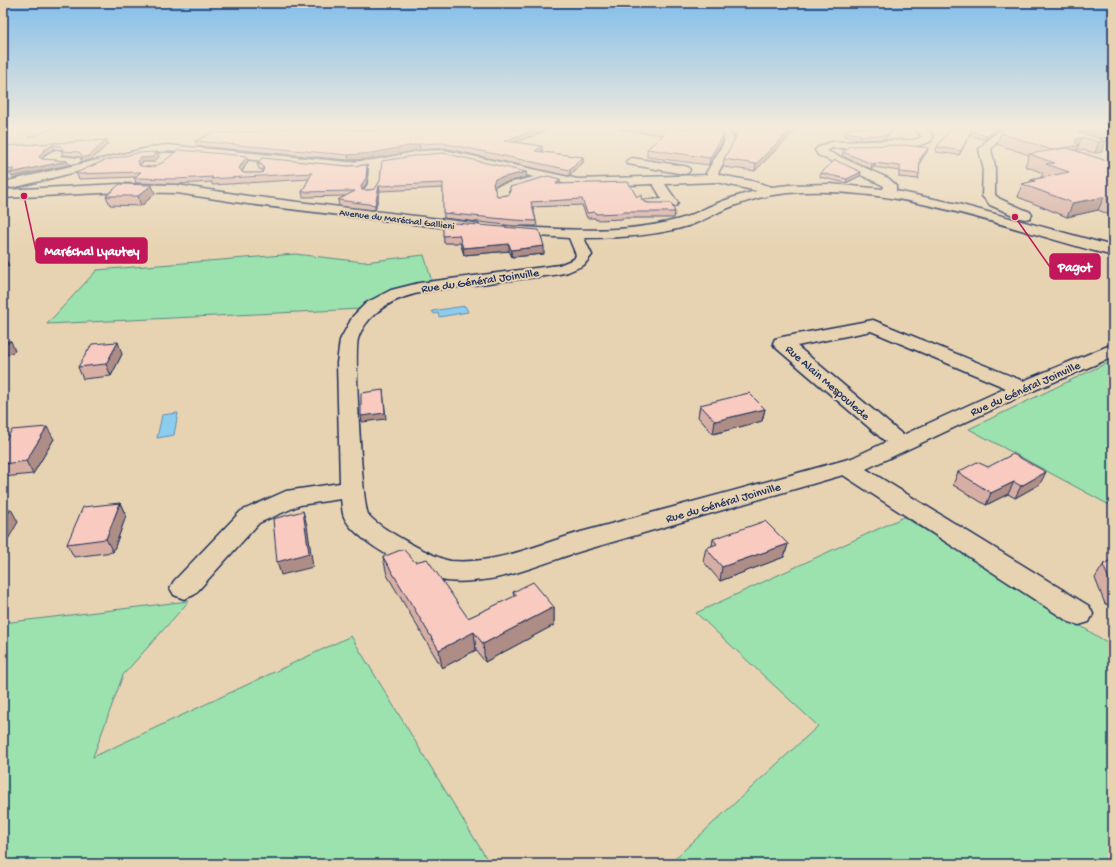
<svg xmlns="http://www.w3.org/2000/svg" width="1116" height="867" viewBox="0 0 1116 867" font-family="'Gochi Hand',sans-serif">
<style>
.green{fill:#9be2ae;stroke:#5b8886}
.water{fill:#8ccdee;stroke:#5f8eb4}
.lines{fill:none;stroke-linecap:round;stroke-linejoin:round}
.minor-casing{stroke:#1b2f5e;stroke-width:3}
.path{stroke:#1b2f5e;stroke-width:1.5;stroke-dasharray:1.5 1.5;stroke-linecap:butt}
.minor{fill:#e7d3b1;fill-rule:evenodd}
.wall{fill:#d6aea4;stroke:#1b2f5e}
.shaded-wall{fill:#ae8d86;stroke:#1b2f5e}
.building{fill:#f9cabf;stroke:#1b2f5e}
.labels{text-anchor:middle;stroke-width:4;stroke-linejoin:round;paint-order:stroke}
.far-street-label{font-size:10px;fill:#1b2f5e;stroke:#e7d3b1}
.street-label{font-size:12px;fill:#1b2f5e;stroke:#e7d3b1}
.leader{fill:none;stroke:#c2185b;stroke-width:1.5}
.callout-dot{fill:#c2185b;stroke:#e7d3b1;stroke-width:1.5}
.callout{fill:#c2185b;stroke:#c2185b;stroke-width:1.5}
.callout-label{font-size:13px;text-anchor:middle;font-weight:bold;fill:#fff}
</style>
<rect width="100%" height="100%" fill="#e7d3b1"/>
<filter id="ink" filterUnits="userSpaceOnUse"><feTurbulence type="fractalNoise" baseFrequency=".025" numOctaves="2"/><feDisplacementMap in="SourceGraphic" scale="8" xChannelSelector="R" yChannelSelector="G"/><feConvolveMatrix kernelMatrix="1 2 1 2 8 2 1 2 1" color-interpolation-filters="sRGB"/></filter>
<g filter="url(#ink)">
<g class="green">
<polygon points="295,254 364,262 424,255 432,282 404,286 388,292 361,309 47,324 97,270"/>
<polygon points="1113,360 1113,507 969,429"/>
<polygon points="904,517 1113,646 1113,864 669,864 818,726 696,613"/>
<polygon points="189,601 123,675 93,757 351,636 490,864 3,864 3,623"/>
</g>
<g class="water">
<polygon points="465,306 468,312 439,317 438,313 434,314 432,311"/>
<polygon points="178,413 174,435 157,438 162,415"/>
</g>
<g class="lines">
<g class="minor-casing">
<g id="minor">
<polygon points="3,128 13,128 12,130 3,132"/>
<path d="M710,128H724L736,140L718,173L720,175L752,181L772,187L789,185L830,184L883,189L884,186L880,184L818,155L815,150L817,148L830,142L914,140L922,137L914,128H926L933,136C933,138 932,140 931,141C917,151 851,148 832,148L827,151L888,178L896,185V191L958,204L1113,246V256C1006,229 901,184 788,193C766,195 742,202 721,211C711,216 702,221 691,225C657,236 619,238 584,238L592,255L584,265L568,272C554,276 540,276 527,278C504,281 481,284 458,287C431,290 397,294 376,313C368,320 361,329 358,339C354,354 362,502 368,514C376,527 436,559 451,561C496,565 539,544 581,532C671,508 762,483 852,458L886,442L775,347L773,343L775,339L782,337L873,320L1023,381L1113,344V357L1030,392L866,469L1089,606L1093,614L1089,622L1079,625L1069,622L843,475C757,500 671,525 585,550C547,561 511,579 472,581C464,582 455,582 447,581C421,576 355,542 344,517C342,512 342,505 341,499L300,505L259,523L194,595L184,599L174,595L170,588L174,581L241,511L286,491L340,483L337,363L340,340L353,316L366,303L391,290L419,283L559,265L574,259L576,255L569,238L509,234L504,233L502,230L504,227L509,226C564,230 623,234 676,220C689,217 701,210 713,205C727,199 742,194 757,191L716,182L665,184L678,203L676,206C666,208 654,208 644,206L642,203L644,200L662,199L653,184L578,187L542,179L541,183L508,191L509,197L507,200H497L495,189L496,186L534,177L444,156L420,158L381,165C381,177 382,198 364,194L363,191L368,184L369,168L349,170L167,151L152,153L12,188L8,187L6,184L8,181L152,147L167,145L349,162L373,160L420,151L444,150L578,179L707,175L706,173L725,141ZM871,331L1006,388L903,435L797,346Z"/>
<polygon points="1004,128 1016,128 996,143 991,149 995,166 995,195 1000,199 1030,212 1032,215 1030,218 1025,219 1020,218 990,205 982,196 983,166 979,149 988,139"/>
<path d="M57,150L61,151L63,153L60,156L80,158L82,160L80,162L76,164L44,162L42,160C45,155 51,151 57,150Z"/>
<polygon points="632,158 684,166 688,167 690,170 688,173 684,174 628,164 626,162 628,160"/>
<polygon points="120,184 177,185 248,196 473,223 478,224 480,227 478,230 473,231 248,204 177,193 120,192 3,198 3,190"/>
</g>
</g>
<polyline class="path" points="28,137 56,128"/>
<use href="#minor" class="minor"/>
</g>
<g class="wall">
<polygon points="405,128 554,128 515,142 542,146 542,152 541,152 583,157 583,163 569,176 444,148 420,150 373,159 349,160 197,146 195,141 398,130"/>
<polygon points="618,128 717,128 724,134 723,141 709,165 647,157 647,149 663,135 621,130"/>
<polygon points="726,128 798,128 755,171 723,167 724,159 736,138"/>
<polygon points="849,128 896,128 885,139 859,140 859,139 844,136 845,132"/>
<polygon points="951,128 1001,128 985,140 970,135 959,155 936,152 937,147"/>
<polygon points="1113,128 1113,136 1100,139 1102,152 1095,153 1078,149 1077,151 1113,163 1113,216 1098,210 1067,217 1018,197 1022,184 1030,182 1031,180 1043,177 1041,177 1043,173 1025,166 1029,155 997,144 1001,133"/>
<polygon points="3,129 5,133 7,146 107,140 108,144 91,160 82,162 80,157 63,155 62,151 62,150 54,149 45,154 42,159 67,161 69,165 12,177 11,174 3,174"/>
<polygon points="843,152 927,152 920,162 919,174 918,179 899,177 899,171 874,167 871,169 842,156"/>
<polygon points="159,157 154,162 142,162 140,165 140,166 152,167 248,161 242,172 243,173 262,173 263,170 262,170 259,169 257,164 348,166 367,165 367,183 363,190 369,190 375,189 380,181 526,172 527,177 496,185 494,188 497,196 508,195 510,192 510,187 560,183 637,197 642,199 643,201 675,212 674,218 622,218 622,219 596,220 595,218 587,218 582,205 533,207 536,221 537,226 514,226 444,218 443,188 380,191 375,210 339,206 338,200 345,196 303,197 302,192 309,179 212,185 212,182 179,184 136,183 134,177 79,179 76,173"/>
<polygon points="861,172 860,176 846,183 820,177 821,173"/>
<polygon points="155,194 141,206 110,205 106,196"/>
<polygon points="443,222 544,254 512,257 509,251 464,255 460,243 444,243"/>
<polygon points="122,354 111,376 83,379 78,367"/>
<polygon points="700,405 765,409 762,421 713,434 698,417"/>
<polygon points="54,439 33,474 3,477 3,444"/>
<polygon points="988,467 1040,484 1015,498 1008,494 986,505 953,485 958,472"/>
<polygon points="120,503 126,516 113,552 74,557 67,544"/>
<polygon points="713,539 788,544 784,557 720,581 703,561 706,548 712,546"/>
<polygon points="383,557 468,618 514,597 513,592 554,607 554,625 485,662 476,650 442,668 387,575"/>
<polygon points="1113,558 1113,605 1105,604 1095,578 1103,565"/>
</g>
<g class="shaded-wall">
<polygon points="540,128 554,128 505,146 504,141"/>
<polygon points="792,128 798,128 755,171 756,164"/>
<polygon points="893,128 896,128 885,139 886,135"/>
<polygon points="997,128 1001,128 985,140 986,136"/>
<polygon points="1101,128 1113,128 1113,136 1093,140 1082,137 1074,157 1052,150 1078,132"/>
<polygon points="3,129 5,133 7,150 6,146"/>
<polygon points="971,131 970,135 959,155"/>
<polygon points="724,134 723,141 709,165 710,158"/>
<polygon points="107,140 108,144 91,160 82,162 81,158"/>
<polygon points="1106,141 1102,152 1095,153 1099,142"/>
<polygon points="419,144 420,150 373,159 349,160 348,155"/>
<polygon points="53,145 54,149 45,154 41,161 39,157 44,150"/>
<polygon points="542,146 542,152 535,156 535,151"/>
<polygon points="928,148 927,152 919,163 920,159"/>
<polygon points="157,152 159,157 154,162 142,162 139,166 137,161 140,158"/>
<polygon points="247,156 248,161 241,173 239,168"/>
<polygon points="583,157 583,163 569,176 570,170"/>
<polygon points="67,161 69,165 12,177 10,173"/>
<polygon points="875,163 874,167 871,169 872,164"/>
<polygon points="367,165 367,183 362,191 361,186"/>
<polygon points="526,172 527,177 496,185 494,189 493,184 495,179"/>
<polygon points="861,172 860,176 846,183 847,179"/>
<polygon points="560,179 560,184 556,184"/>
<polygon points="152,185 155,194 141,206 138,196"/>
<polygon points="379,186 380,191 375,210 375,205"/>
<polygon points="1104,197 1098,210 1067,217 1073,203"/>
<polygon points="509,244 509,251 464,255 463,248"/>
<polygon points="544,246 544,254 512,257 511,250"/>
<polygon points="3,256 4,256 9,266 3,267"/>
<polygon points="11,341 15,351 3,357 3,345"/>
<polygon points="118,342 122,354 111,376 106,364"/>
<polygon points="383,390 386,419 362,422 361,416"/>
<polygon points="765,409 762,421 713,434 715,421"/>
<polygon points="47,427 54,439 33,474 26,461"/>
<polygon points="1046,472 1040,484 1015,498 1021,486"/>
<polygon points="1014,482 1008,494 986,505 991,493"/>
<polygon points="120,503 126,516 113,552 106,539"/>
<polygon points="11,509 18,522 3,548 3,521"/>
<polygon points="303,511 307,525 313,567 281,575 277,562"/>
<polygon points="788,544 784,557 720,581 722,567"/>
<polygon points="554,607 554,625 485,662 483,644"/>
<polygon points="474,632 476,650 442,668 439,650"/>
</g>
<g class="building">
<polygon points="262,128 338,128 373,131 398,130 405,128 540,128 504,141 542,146 535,151 583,157 570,170 443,143 419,144 372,153 348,155 195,141 212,133 261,131"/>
<polygon points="662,128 717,128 724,134 710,158 647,149 670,129"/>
<polygon points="734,128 792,128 756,164 724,159 738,133"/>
<polygon points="849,128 893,128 886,135 860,136 861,135 845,132"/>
<polygon points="951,128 997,128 986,136 971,131 961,151 937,147"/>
<polygon points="1007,128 1101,128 1078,132 1106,141 1099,142 1082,137 1077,139 1075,142 1079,145 1052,150 1001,133"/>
<polygon points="3,129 6,146 107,140 89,156 81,158 82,156 79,152 62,151 63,149 60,146 53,145 44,150 39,157 42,159 67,161 10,173 15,169 3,170"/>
<polygon points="905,145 928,148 920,159 919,174 900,172 900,166 875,163 872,164 843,152 850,146"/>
<polygon points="1067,148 1113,163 1113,200 1104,197 1073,203 1022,184 1035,181 1031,180 1069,172 1046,164 1055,163 1029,154"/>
<polygon points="178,150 247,156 239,168 243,173 262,173 264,168 261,164 257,164 262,158 348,166 367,165 366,178 361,186 362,190 369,190 375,189 380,181 382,161 420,155 443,153 526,172 495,179 493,184 497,196 508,195 510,191 510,187 548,176 560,179 556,184 628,182 637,197 642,195 641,198 643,201 648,203 671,203 675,212 622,212 622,213 596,214 595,212 587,213 582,199 531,202 536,221 514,220 443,213 443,183 379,186 375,205 338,200 355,191 302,192 312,173 211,179 213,177 177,179 134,178 141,172 77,174 76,173 103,161 137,153 157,152 153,157 140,158 137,161 140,166 152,167 162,163"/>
<polygon points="835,160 861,172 847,179 821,173"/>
<polygon points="120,184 152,185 138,196 106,196"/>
<polygon points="443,222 539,230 544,246 511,250 509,244 463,248 459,235 443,236"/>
<polygon points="3,341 11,341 3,345"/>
<polygon points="118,342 106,364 78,367 92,344"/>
<polygon points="383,390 385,413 361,416 361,393"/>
<polygon points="749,393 765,409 715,421 700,405"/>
<polygon points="47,427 26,461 3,464 3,444 12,430"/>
<polygon points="1013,454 1046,472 1021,486 1014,482 991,493 958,472 977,462 988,467"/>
<polygon points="120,503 106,539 67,544 83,507"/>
<polygon points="3,509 11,509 3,521"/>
<polygon points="303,511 309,553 277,562 273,519"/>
<polygon points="765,521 788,544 722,567 706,548 717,544 713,539"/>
<polygon points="403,549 415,562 427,559 468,618 517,595 513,592 533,582 554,607 483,644 474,632 439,650 383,557"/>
<polygon points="1113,558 1113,589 1103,565"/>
</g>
</g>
<linearGradient id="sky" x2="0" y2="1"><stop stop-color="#83beea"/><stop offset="0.51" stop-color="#f4ebdc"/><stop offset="1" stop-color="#f4ebdc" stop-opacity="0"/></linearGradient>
<rect width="1116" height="250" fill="url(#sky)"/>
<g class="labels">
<g class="far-street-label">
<text transform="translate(397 218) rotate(7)" y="4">Avenue du Maréchal Gallieni</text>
</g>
<g class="street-label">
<text transform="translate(480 280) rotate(-8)" y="4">Rue du Général Joinville</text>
<text transform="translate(828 382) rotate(41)" y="4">Rue Alain Mespoulede</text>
<text transform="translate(1025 388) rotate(-24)" y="4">Rue du Général Joinville</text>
<text transform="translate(723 502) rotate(-16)" y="4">Rue du Général Joinville</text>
</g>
</g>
<path class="leader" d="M24 196L36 251M1015 217L1050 267"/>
<g class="callout-dot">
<circle cx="24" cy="196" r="4"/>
<circle cx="1015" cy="217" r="4"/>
</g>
<g class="callout">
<rect x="36" y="238" width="111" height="25" rx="4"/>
<rect x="1050" y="254" width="50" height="25" rx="4"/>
</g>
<g class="callout-label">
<text x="92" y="255">Maréchal Lyautey</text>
<text x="1075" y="271">Pagot</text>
</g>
<rect width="1116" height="867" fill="none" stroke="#e7d3b1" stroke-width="16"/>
<rect x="8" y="8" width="1100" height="851" fill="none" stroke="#1b2f5e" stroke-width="1.5" filter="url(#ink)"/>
</svg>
